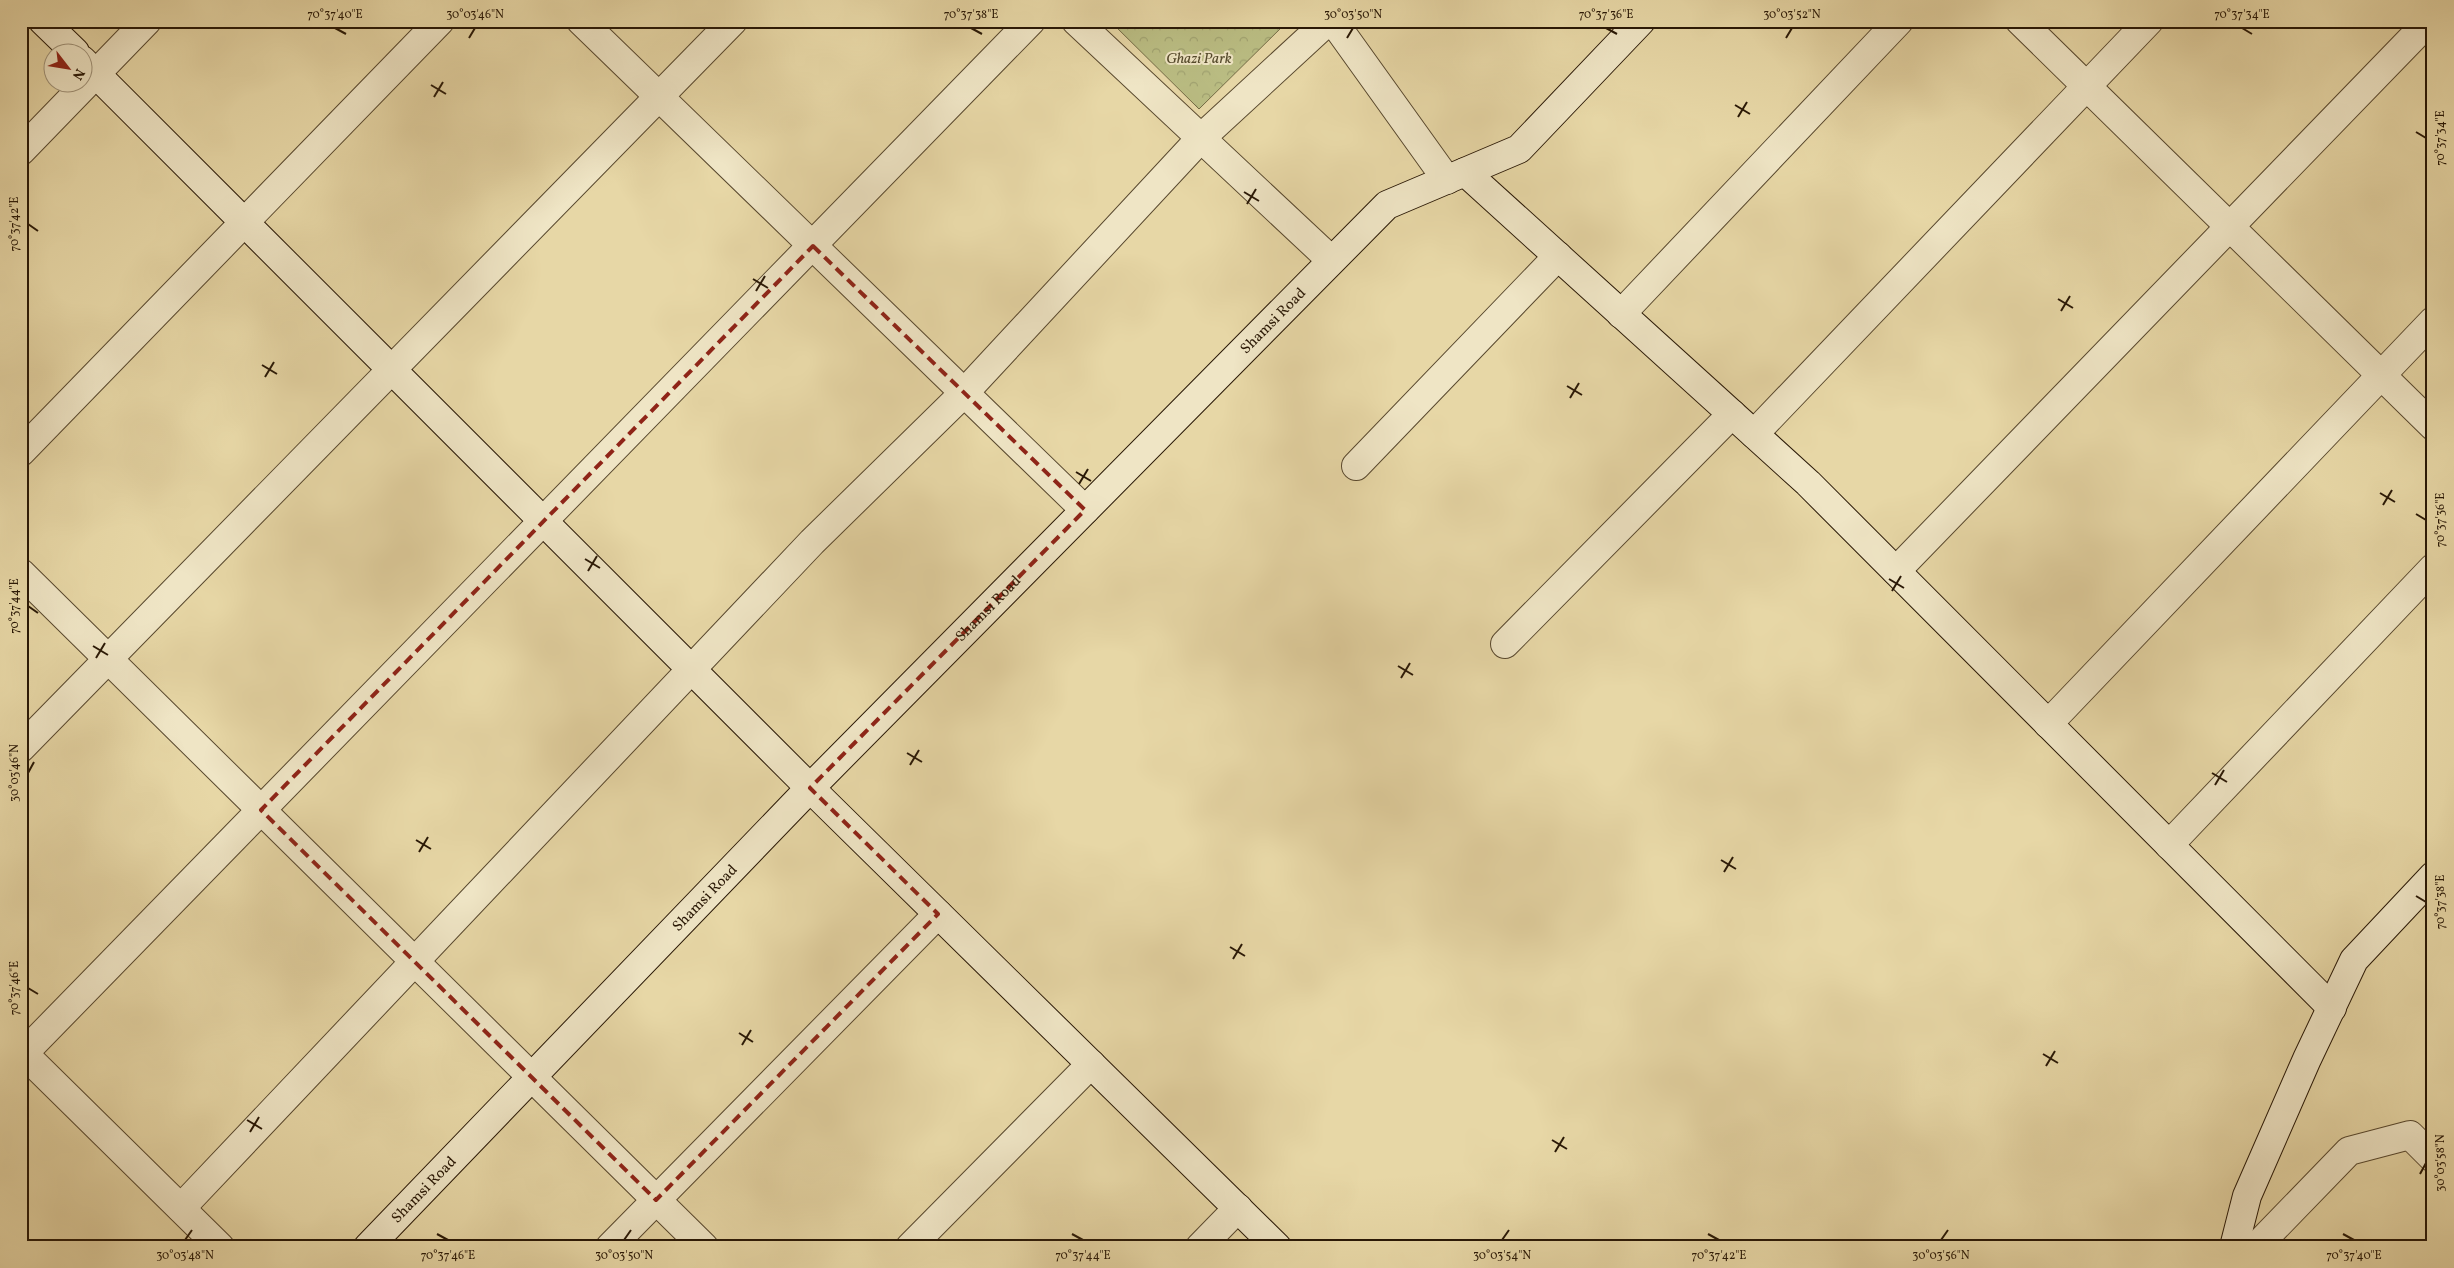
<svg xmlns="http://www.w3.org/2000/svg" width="2454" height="1268" viewBox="0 0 2454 1268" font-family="Vollkorn,serif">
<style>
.forest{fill:url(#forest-crowns);stroke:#726a44}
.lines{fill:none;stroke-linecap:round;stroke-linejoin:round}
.street-casing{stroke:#58482e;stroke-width:30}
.secondary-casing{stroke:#291806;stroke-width:30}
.street{stroke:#efe5c5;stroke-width:28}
.secondary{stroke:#efe5c5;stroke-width:28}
.marked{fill:none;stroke:#8f2418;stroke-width:4;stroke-dasharray:10 6;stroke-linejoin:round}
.ticks{fill:none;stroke:#291806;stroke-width:2}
.labels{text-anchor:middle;stroke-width:4;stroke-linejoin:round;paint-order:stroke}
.park-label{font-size:15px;font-style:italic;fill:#544a2c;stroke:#efe5c5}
.street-label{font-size:15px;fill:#291806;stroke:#efe5c5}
.neatline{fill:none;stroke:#291806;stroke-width:2}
.ticks-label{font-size:12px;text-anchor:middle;fill:#291806}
</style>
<defs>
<pattern id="forest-crowns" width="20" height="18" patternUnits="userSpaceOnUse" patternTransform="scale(1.25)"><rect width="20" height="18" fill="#babd83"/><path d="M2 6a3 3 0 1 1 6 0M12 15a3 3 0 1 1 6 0" fill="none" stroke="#a0a270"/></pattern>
</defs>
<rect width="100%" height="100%" fill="#e7d7a6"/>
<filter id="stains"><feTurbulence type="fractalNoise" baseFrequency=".004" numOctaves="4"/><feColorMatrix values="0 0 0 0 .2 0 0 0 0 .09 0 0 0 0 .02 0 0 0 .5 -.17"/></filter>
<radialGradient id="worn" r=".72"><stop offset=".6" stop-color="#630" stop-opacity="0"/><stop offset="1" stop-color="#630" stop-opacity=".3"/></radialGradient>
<polygon class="forest" points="1110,21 1288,21 1199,109"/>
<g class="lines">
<g class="street-casing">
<g id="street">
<polyline points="581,21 1085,510"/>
<polyline points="1076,21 1331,260"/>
<polyline points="1333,21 1447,180"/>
<polyline points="2020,21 2433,426"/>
<polyline points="21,151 147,21"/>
<polyline points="1621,314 1899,21"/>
<polyline points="1754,434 2149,21"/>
<polyline points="21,452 440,21"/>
<polyline points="1356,466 1558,256"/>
<polyline points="1896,571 2429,21"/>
<polyline points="21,573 704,1247"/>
<polyline points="1505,644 1732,414"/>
<polyline points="2048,724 2433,321"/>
<polyline points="21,748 733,21"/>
<polyline points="2169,845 2433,568"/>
<polyline points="21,1051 220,1247"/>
<polyline points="21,1056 1031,21"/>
<polyline points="181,1208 812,542 964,393 1200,139 1328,21"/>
<polyline points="610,1247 938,914"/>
<polyline points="910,1247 1091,1064"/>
<polyline points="1200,1247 1238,1208"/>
<polyline points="2256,1247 2349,1151 2410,1135 2433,1158"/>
</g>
</g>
<g class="secondary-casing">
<g id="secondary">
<polyline points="43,21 75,52"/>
<polyline points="82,60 810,788 1277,1247"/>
<polyline points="1465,172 1808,483 2332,1008"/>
<path id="s1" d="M368,1247L810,788L1387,205L1519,149L1641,21"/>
<polyline points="2234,1247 2247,1196 2307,1059 2354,960 2433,876"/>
</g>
</g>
<use href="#street" class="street"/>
<use href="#secondary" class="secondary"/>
</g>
<path class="marked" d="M813,246L1085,510L810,788L938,914L656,1200L261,810Z"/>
<path class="ticks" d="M335,28L346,34M971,28L982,34M1606,28L1617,34M2242,28L2252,34M469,38L475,28M1347,38L1353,28M1786,38L1792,28M431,85L446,94M434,97L443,82M1735,105L1750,114M1738,117L1747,102M2416,132L2426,138M1244,192L1259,201M1247,204L1256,189M28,224L38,231M753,279L768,288M756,291L765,276M2058,299L2073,308M2061,311L2070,296M262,365L277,374M265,377L274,362M1567,386L1582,395M1570,398L1579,383M1076,472L1091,481M1079,484L1088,469M2380,493L2395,502M2383,505L2392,490M2416,514L2426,520M585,559L600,568M588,571L597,556M1889,579L1904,588M1892,591L1901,576M28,606L38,613M93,646L108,655M96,658L105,643M1398,666L1413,675M1401,678L1410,663M907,753L922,762M910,765L919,750M28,773L34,762M2212,773L2227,782M2215,785L2224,770M416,840L431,849M419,852L428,837M1721,860L1736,869M1724,872L1733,857M2416,896L2426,902M1230,947L1245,956M1233,959L1242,944M28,988L38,994M739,1033L753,1042M742,1045L751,1030M2043,1054L2058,1063M2046,1066L2055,1051M247,1120L262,1129M250,1132L259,1117M1552,1140L1567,1149M1555,1152L1564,1137M2420,1174L2426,1163M437,1234L448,1240M1072,1234L1083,1240M1708,1234L1719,1240M2343,1234L2354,1240M185,1240L192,1230M624,1240L631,1230M1502,1240L1509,1230M1941,1240L1948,1230"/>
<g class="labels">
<g class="park-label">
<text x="1199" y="63">Ghazi Park</text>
</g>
<g class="street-label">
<text dy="5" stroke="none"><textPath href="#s1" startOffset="1295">Shamsi Road</textPath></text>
<text dy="5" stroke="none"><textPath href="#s1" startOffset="890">Shamsi Road</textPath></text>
<text dy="5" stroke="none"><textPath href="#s1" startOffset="485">Shamsi Road</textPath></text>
<text dy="5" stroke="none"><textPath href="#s1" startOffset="80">Shamsi Road</textPath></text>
</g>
</g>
<rect width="2454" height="1268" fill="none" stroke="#e7d7a6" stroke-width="55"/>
<g transform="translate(68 68) rotate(121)"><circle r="24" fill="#efe5c5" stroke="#a09379"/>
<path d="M0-4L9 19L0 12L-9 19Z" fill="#8f2418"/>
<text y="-8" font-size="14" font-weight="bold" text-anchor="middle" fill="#291806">N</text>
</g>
<rect x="28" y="28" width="2398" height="1212" class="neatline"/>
<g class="ticks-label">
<text x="335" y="18">70°37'40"E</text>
<text x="475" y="18">30°03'46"N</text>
<text x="971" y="18">70°37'38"E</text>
<text x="1353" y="18">30°03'50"N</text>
<text x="1606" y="18">70°37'36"E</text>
<text x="1792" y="18">30°03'52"N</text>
<text x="2242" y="18">70°37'34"E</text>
<text transform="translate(2440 138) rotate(-90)" y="4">70°37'34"E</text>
<text transform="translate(14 224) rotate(-90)" y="4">70°37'42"E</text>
<text transform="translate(2440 520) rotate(-90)" y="4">70°37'36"E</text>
<text transform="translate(14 606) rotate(-90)" y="4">70°37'44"E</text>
<text transform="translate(14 773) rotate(-90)" y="4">30°03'46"N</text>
<text transform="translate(2440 902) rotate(-90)" y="4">70°37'38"E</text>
<text transform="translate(14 988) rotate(-90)" y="4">70°37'46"E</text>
<text transform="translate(2440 1163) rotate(-90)" y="4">30°03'58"N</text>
<text x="185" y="1259">30°03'48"N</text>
<text x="448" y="1259">70°37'46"E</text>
<text x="624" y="1259">30°03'50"N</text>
<text x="1083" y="1259">70°37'44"E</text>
<text x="1502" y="1259">30°03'54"N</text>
<text x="1719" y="1259">70°37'42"E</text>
<text x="1941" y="1259">30°03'56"N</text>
<text x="2354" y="1259">70°37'40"E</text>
</g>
<rect width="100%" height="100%" filter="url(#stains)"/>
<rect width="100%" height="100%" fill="url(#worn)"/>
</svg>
